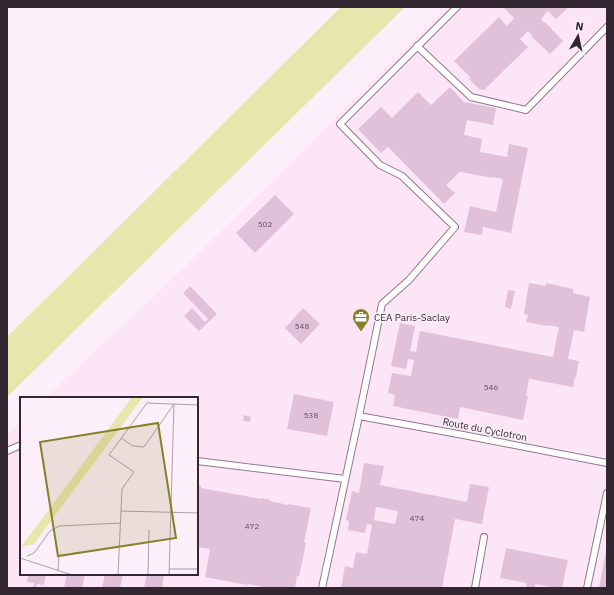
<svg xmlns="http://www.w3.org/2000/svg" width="614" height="595" viewBox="0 0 614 595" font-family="'IBM Plex Sans',sans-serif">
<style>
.built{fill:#fde5f8}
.green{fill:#e8e6ac}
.building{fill:#e1c1da;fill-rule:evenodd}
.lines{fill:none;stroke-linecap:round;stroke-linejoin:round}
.service-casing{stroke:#94768e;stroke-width:8}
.service{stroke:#fff;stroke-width:6}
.labels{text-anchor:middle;stroke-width:3;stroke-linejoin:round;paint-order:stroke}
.number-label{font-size:8px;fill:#5e4d5a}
.poi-label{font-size:10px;fill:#332630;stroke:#fdeffa;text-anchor:start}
.street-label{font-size:10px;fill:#332630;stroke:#fdeffa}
.inset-road{fill:none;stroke:#ac9fa9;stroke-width:1}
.view{fill:#868128;fill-opacity:0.15;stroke:#868128;stroke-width:2}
.inset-edge{fill:none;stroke:#332630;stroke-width:2}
</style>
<rect width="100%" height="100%" fill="#fdeffa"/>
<polygon class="built" points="447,7 607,7 607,588 7,588 7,434 21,421 21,574 197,574 197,398 45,398 186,266"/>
<polygon class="green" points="341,7 405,7 7,397 7,337"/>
<g class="building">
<polygon points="503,7 569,7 556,19 548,11 541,19 544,23 545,22 563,41 550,54 531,36 532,35 528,31 520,39 528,47 483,91 482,89 480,90 469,79 470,77 454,61 499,17 507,26 514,18"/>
<polygon points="450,87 464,102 496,108 493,125 467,120 464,135 482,139 480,152 507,157 509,144 528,148 511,233 483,227 482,235 464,232 470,206 496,212 503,179 493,177 493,178 460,172 446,185 455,193 444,204 388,147 381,153 358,129 381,107 392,118 418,92 431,105"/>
<polygon points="275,195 294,214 255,253 236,233"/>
<polygon points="529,283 545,286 546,283 573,289 573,293 590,297 584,332 574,330 568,359 579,361 576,377 575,377 573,387 529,379 526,396 528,396 523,420 460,407 458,419 393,406 395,395 388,393 392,373 411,376 414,360 408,359 406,369 391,366 400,323 415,326 410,351 416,352 420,331 553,357 559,327 547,325 547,326 526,322 528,315 524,314"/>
<polygon points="190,286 217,314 199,331 184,316 192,308 205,322 208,319 183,293"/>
<polygon points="508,290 515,291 511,309 505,307"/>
<polygon points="303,308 320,324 301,344 285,328"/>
<polygon points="294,394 334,402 327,436 287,429"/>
<polygon points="244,415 251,417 250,422 243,421"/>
<path d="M364,463L384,466L380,485L467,502L470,484L489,487L482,524L455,519L442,588H341L345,566L353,568L356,552L367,554L372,525L367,524L365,533L348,530L349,521L346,520L352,491L359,493ZM376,507L398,511L395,524L374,520Z"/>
<polygon points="197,485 201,486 201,488 262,499 262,498 270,500 270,501 288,505 288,504 311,508 304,543 306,543 299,577 297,576 295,588 263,588 264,587 247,584 247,585 205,577 210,549 197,547"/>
<polygon points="506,548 568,560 562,588 554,588 535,584 535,588 526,588 527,583 500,578"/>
<polygon points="606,551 607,551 607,588 599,588"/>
<polygon points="29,574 46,574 44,585 37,584 36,588 33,588 34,583 27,582"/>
<polygon points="67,574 85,574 82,588 64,588"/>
<polygon points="105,574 123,574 120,588 102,588"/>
<polygon points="147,574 164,574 162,588 144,588"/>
</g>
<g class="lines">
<g class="service-casing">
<g id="service">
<polyline points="417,46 471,97 526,110 607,27"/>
<polyline points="359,416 458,434 607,463"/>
<polyline points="7,451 21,445"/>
<polyline points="197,461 345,479"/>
<polyline points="322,588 359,416 382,304 409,280 455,227 402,176 380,165 340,124 457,7"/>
<polyline points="475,588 484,537"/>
<polyline points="587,588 607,493"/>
</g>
</g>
<use href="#service" class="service"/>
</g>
<defs>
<g id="office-pin" transform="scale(0.9)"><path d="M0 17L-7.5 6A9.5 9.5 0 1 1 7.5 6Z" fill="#868128" stroke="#fdeffa"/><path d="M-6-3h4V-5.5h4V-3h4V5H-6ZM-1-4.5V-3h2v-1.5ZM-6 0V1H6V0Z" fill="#fff"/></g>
</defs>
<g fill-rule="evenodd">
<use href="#office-pin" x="361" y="317"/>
</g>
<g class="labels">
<g class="number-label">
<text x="265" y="227">502</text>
<text x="302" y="329">548</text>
<text x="491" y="390">546</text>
<text x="311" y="418">538</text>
<text x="417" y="521">474</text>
<text x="252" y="529">472</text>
</g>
<g class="poi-label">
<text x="374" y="321">CEA Paris-Saclay</text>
</g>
<g class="street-label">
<text transform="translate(485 429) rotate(11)" y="4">Route du Cyclotron</text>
</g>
</g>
<g transform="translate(20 397)">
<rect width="178" height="178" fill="#fdeffa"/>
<path d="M112,0H123L14,147L1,150Z" fill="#e8e6ac"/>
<path class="inset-road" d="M101,41L113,49L124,50L154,7M101,114L178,116M7,159L14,156L30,134L39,129L101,126M0,161L52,178M149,172H178M38,174L39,158M98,178L102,92L114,75L89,58L127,6L178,8M128,178L129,133M149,178L154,7"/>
<path class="view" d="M138,26L156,141L38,159L20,45Z"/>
<rect width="178" height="178" class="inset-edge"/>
</g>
<rect width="614" height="595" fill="none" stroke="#332630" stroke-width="16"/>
<g transform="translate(578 36) rotate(9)" stroke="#fdeffa" stroke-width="3" paint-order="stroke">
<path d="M0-3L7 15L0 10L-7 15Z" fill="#332630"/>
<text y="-6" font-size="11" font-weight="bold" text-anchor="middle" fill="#332630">N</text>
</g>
</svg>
